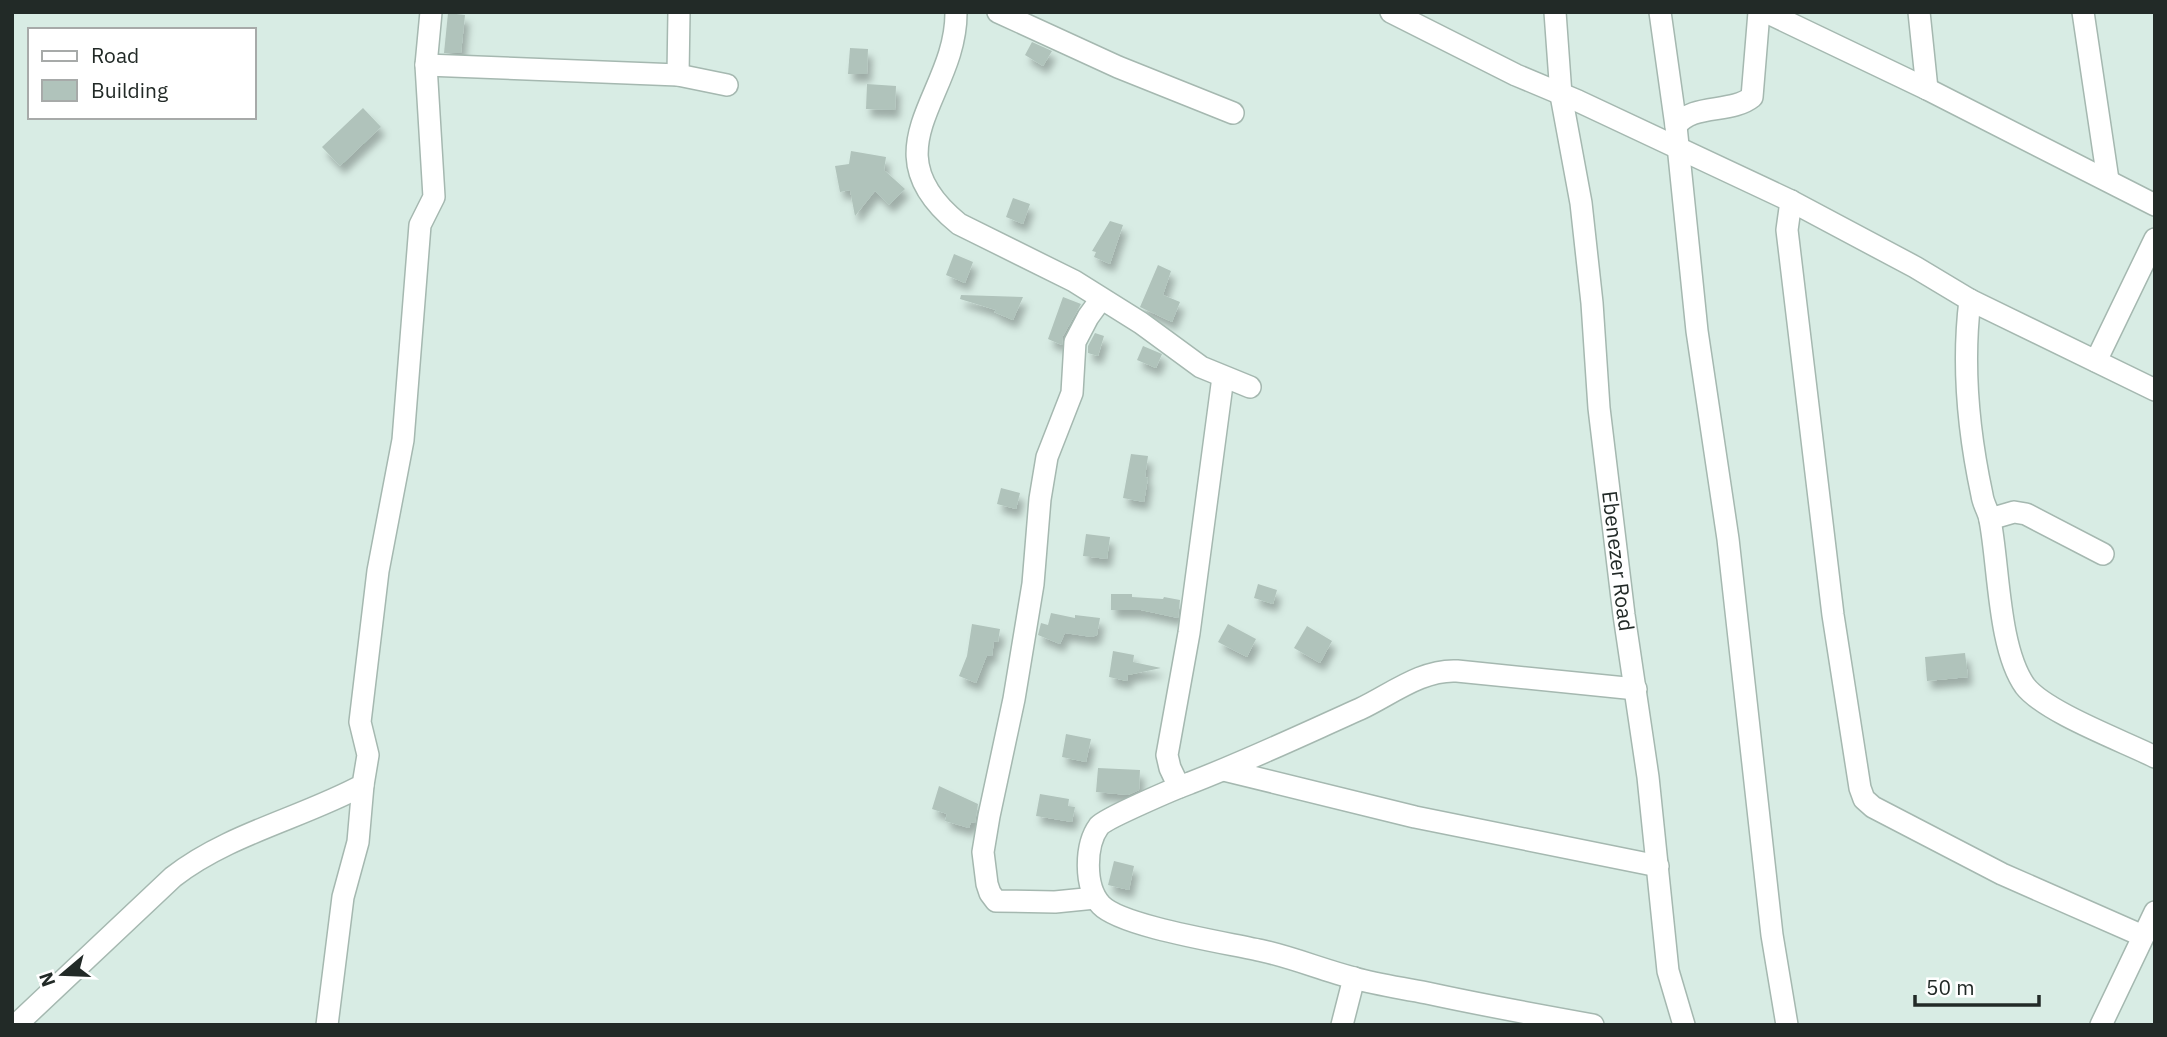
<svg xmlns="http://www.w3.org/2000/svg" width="2167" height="1037" viewBox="0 0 2167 1037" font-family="'IBM Plex Sans',sans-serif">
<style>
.building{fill:#b0c3bb;filter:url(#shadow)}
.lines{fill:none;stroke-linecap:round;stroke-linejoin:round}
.minor-casing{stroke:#a5b8b0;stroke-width:24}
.minor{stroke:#fff;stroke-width:21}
.labels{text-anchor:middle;stroke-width:6;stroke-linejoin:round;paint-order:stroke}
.street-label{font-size:21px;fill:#222a27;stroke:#fff}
</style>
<defs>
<filter id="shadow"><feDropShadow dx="4.5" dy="8" stdDeviation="3.5" flood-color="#0004"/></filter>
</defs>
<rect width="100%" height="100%" fill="#d8ece4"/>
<g class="building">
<polygon points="448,13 465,15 461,53 444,53"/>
<polygon points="1032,42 1052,51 1043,66 1025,55"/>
<polygon points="850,48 868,49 867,74 848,74"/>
<polygon points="867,84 896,86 895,110 866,109"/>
<polygon points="363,108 381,127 340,166 322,147"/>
<polygon points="851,151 886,157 884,170 905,189 889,205 875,191 855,216 850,190 840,192 835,166 849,164"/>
<polygon points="1013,198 1030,204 1023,224 1006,217"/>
<polygon points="1110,221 1123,225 1110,264 1094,257 1096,252 1092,251"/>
<polygon points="954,254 973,262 965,283 946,275"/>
<polygon points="1158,265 1171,271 1163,295 1180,302 1172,322 1140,307"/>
<polygon points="961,295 1023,297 1013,320 994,312 996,310 960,299"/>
<polygon points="1063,297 1081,304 1063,336 1062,345 1048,339"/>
<polygon points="1095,333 1104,336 1098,356 1088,353 1088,346"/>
<polygon points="1143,346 1162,354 1156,368 1137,360"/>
<polygon points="1131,454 1148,456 1145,477 1148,478 1144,502 1123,498"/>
<polygon points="1001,488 1020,493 1016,509 997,504"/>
<polygon points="1086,534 1110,537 1107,559 1083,556"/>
<polygon points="1258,584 1277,590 1273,604 1254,598"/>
<polygon points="1111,594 1132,594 1132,597 1163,599 1164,597 1180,600 1178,618 1141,610 1111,610"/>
<polygon points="1051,613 1075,618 1075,615 1100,618 1097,635 1092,637 1065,633 1060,644 1038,635 1041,623 1048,625"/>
<polygon points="972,624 1000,629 998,642 994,641 992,656 987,655 976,683 959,676 967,656"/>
<polygon points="1228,624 1256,639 1247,657 1218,642"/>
<polygon points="1307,626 1332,641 1320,663 1294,648"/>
<polygon points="1113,651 1134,655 1133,662 1161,668 1128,675 1127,681 1109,677"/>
<polygon points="1965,653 1968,677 1927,681 1925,657"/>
<polygon points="1066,734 1091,739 1086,762 1062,757"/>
<polygon points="1098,768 1140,770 1139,790 1128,795 1096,792"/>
<polygon points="939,786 978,804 975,823 971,822 969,828 945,821 947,814 932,809"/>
<polygon points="1040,794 1069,799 1068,806 1075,807 1072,822 1036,816"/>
<polygon points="1114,861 1134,866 1129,890 1108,885"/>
</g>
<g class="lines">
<g class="minor-casing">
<g id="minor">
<path d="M956,12C957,96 866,149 959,224L1074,281L1141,323L1201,367L1250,387"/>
<polyline points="998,12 1118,67 1233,113"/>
<polyline points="1391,12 1516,75 1578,101 1791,201 1915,267 1970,300 2155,390"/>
<path id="s1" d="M1555,12L1561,95L1581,203L1592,303L1599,408L1624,615L1648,777L1668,971L1684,1025"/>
<polyline points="1660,12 1676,126 1697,331 1728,539 1772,935 1787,1025"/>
<polyline points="1766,12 1927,89 2155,205"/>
<polyline points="1919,12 1927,89"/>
<polyline points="2083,12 2108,180"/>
<polyline points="426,65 678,75 727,85"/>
<polyline points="678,75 679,12"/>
<path d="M1676,126C1692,103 1731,114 1752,97L1759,12"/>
<polyline points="1791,201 1787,230 1833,615 1860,788 1864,799 1873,807 2002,874 2143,936"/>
<path d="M1970,300C1962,365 1968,430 1982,495C1983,504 1989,512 1990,520C1999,566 1998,648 2025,686C2045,712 2123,741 2155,757"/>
<polyline points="2096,361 2155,239"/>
<polyline points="1990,519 2014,512 2026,514 2103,554"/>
<polyline points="1224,770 1415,817 1658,866"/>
<polyline points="1179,787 1170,768 1167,755 1189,633 1223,377"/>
<polyline points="1095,898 1055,902 996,901 990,893 987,884 983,852 989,816 1014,699 1033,584 1040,499 1047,457 1072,393 1075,342 1088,317 1101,299"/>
<path d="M16,1025L173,877C228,834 302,818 363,785L368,755L360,722L378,571L403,440L420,225L434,197L426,65L431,12"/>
<polyline points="327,1025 343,897 358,842 363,785"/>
<polyline points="1342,1025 1354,978"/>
<path d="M1593,1025C1537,1015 1482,1005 1427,993C1403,988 1378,985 1354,978C1323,970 1294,958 1263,951C1229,943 1122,927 1101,905C1084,887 1085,845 1099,826C1106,818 1176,788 1190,783C1247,761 1304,734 1360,709C1390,695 1422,669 1457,671L1636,689"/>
<polyline points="2101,1025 2155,912"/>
</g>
</g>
<use href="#minor" class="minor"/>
</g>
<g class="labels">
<g class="street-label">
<text dy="7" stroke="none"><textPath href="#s1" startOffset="553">Ebenezer Road</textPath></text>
</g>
</g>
<rect width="2167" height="1037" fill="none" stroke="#222a27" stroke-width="28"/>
<rect x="28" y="28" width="228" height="91" fill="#ffffff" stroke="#a7aaa9" stroke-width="2"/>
<rect x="42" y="51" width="35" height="10" fill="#ffffff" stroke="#a7aaa9" stroke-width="2"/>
<text x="91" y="63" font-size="21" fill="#222a27">Road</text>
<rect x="42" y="80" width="35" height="21" fill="#b0c3bb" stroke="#a7aaa9" stroke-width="2"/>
<text x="91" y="98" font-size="21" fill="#222a27">Building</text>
<g transform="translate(63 974) rotate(251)" stroke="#ffffff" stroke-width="5" paint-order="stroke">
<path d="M0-5L12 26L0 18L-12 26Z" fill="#222a27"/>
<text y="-10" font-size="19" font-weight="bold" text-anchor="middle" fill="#222a27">N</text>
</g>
<path d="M1915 995v10h124v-10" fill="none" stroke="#222a27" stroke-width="3.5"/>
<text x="1926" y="995" font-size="21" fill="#222a27" stroke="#ffffff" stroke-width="5" paint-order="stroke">50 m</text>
</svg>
